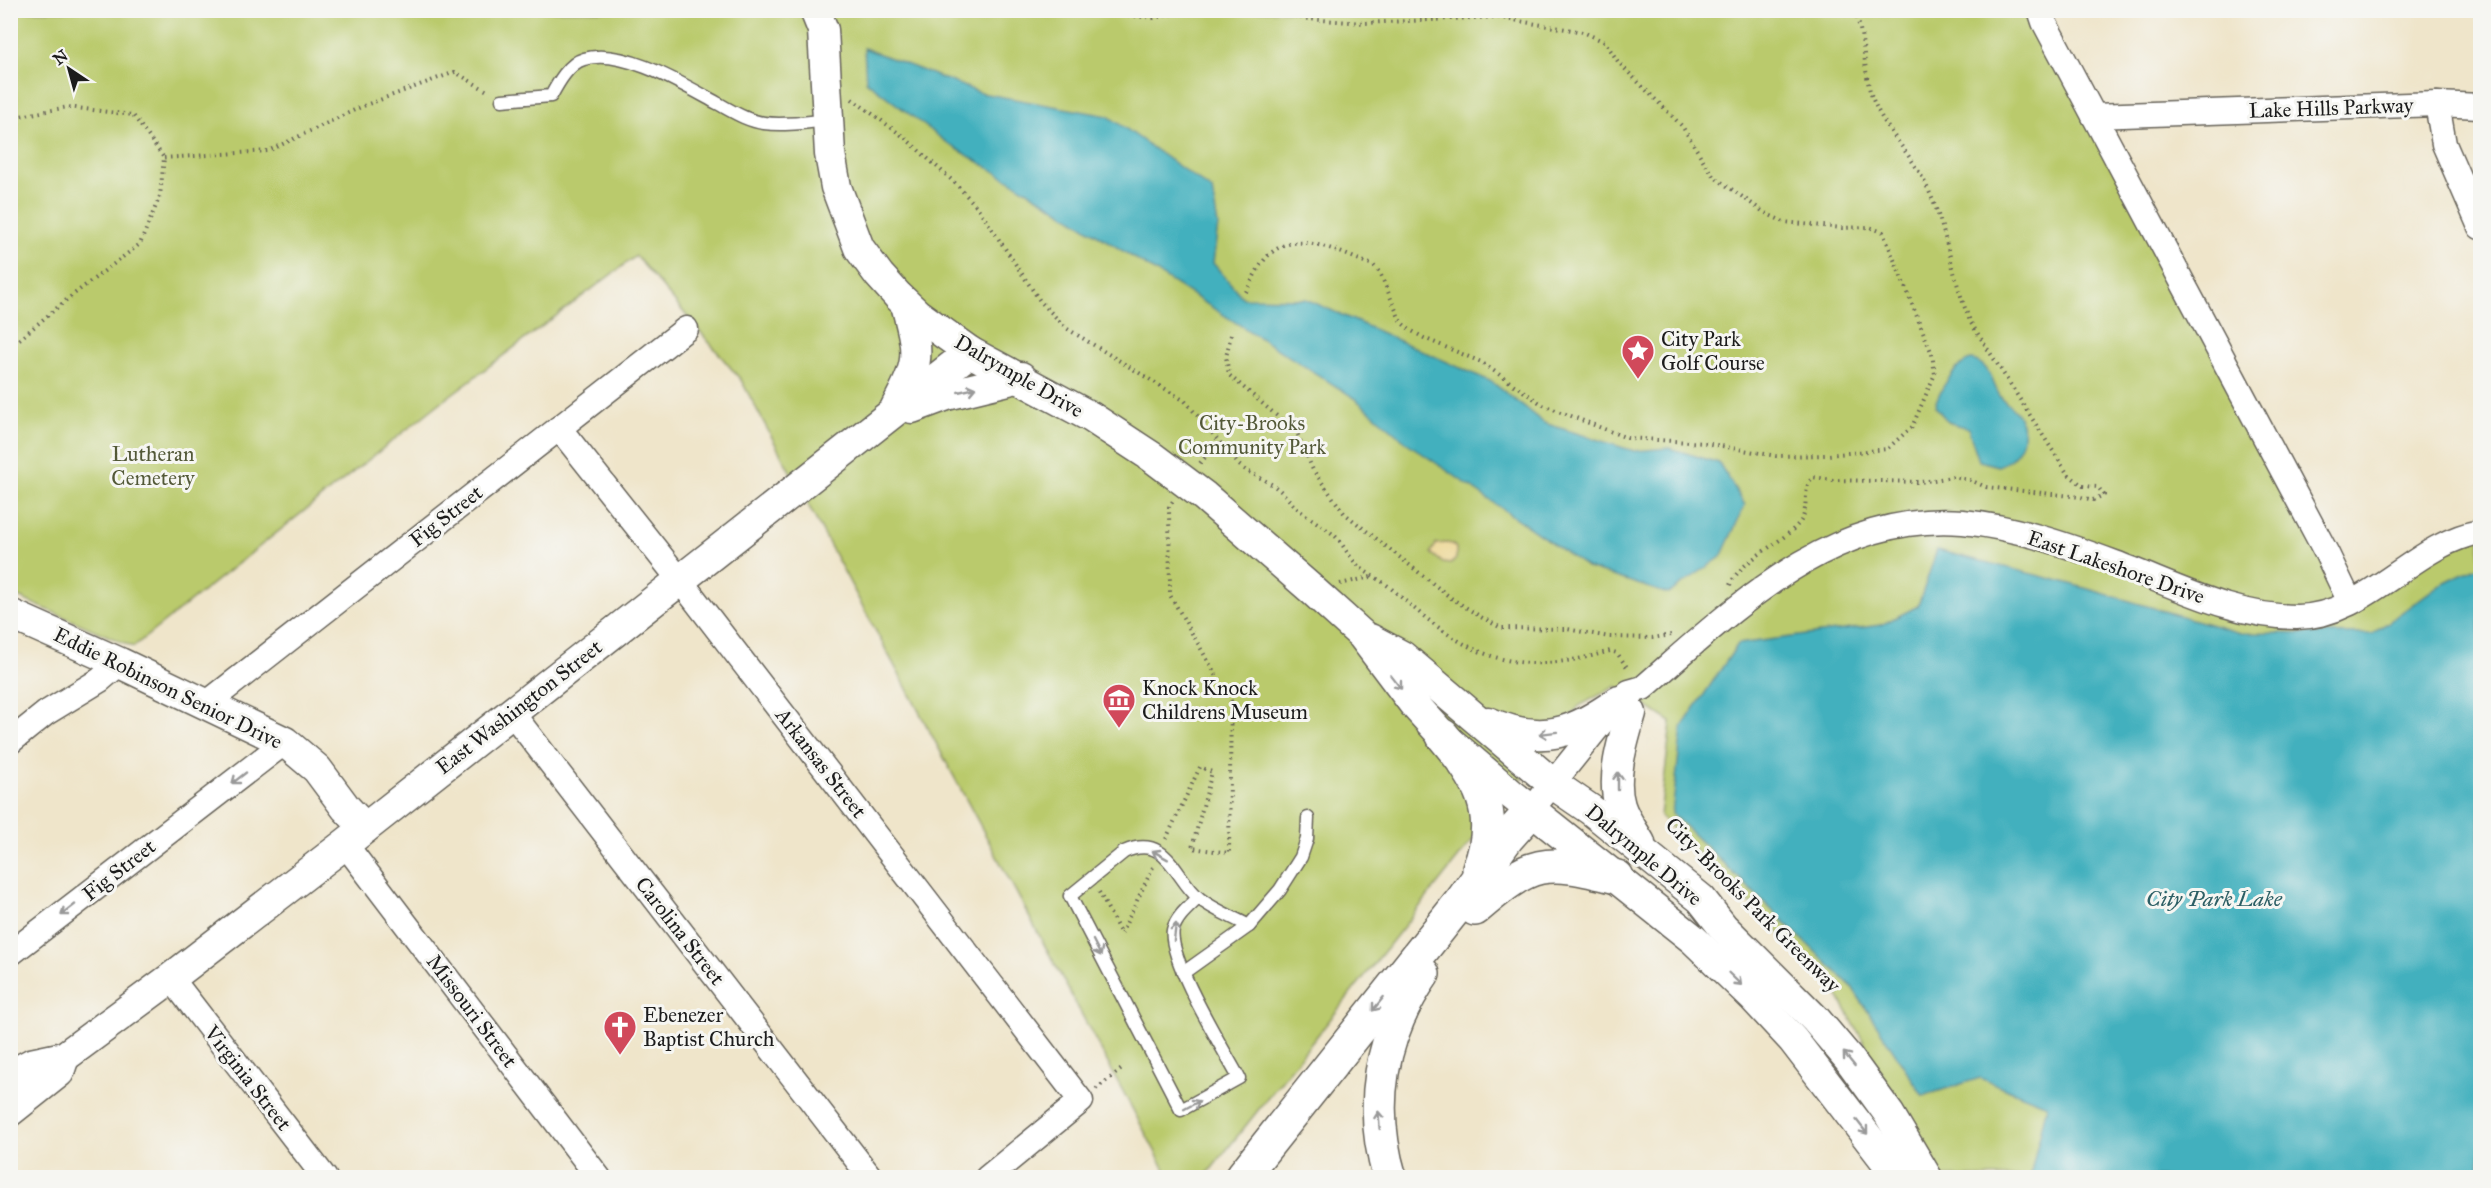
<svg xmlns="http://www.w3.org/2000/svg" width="2491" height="1188" viewBox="0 0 2491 1188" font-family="'IM FELL Great Primer',serif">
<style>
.green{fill:#baca6c;stroke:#6b7344;stroke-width:1.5}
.sand{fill:#eeda9e;stroke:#857b5d;stroke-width:1.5}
.water{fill:#42b0be;stroke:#2f666d;stroke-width:1.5}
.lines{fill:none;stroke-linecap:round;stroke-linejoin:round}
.service-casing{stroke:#666259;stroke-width:15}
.minor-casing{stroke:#666259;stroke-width:27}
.tertiary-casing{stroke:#666259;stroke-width:33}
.motorway-casing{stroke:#666259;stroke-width:36}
.path{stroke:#666259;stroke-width:4;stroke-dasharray:1.5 4.5;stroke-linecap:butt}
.service{stroke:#fff;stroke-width:12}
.minor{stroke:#fff;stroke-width:24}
.tertiary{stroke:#fff;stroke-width:30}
.motorway{stroke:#fff;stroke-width:33}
.oneway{stroke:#999}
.labels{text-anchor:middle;stroke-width:6;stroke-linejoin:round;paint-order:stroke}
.street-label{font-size:21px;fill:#1c1c1c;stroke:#f6f6f2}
.poi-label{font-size:21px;fill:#1c1c1c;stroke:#f6f6f2;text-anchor:start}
.park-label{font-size:21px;fill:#535938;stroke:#f6f6f2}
.water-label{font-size:22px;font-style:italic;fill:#2d5f65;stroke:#f6f6f2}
</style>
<rect width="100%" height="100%" fill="#f6f6f2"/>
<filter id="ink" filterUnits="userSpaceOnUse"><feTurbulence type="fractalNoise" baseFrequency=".0167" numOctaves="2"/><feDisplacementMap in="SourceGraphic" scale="12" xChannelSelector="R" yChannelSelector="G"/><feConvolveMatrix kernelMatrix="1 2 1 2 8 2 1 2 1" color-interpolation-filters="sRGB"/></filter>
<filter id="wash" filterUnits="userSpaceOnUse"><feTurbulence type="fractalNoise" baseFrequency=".008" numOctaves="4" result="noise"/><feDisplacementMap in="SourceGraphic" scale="24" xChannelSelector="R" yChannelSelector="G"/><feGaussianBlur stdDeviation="1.35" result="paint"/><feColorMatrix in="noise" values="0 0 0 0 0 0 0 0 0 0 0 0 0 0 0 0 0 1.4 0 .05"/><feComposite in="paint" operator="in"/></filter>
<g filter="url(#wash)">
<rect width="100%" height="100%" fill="#efe5ca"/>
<polygon class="green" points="11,11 2041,11 2350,601 2480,534 2480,1177 1939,1177 1831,983 1660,816 1671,722 1616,686 1579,706 1205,1177 1169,1177 748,393 741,380 636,256 440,403 133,647 11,594"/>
<polygon class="sand" points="1446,543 1453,544 1456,548 1456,559 1450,564 1443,563 1431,553 1436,544"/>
<g class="water">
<polygon points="864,48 981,93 1108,116 1212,190 1218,225 1213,263 1243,298 1306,299 1492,382 1544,423 1634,451 1669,448 1719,463 1745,505 1721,557 1668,594 1588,568 1410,445 1353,397 1041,199 950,145 866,81"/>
<path d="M1972,360C1991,364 1991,382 2000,396C2006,404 2015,409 2019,417C2030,436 2019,459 1998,466L1979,461L1968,428L1948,422L1935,406C1938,392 1957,361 1972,360Z"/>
<polygon points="1937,550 2064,582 2240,633 2372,634 2439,585 2480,565 2480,1177 2030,1177 2047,1105 1980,1078 1923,1096 1852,987 1672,814 1682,727 1738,644 1881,625 1918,606"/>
</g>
</g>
<g filter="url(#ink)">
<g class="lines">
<g class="service-casing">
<g id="service">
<path d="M502,100L551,96C558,83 569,63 584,59C622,47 684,85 717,103C732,111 747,121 764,123C785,126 808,122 828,120"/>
<path d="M1198,898C1189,907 1176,917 1173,930C1167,958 1224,1050 1239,1078L1181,1110L1070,896L1124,852C1168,832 1175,880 1200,899C1214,910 1233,917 1249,926"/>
<polyline points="1183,973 1249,926 1280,890 1301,857 1307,839 1308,818"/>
</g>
</g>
<g class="minor-casing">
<g id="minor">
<polyline points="2040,10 2044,22 2327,554 2350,602"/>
<polyline points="2437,104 2444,144 2480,227"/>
<polyline points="2094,116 2437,104 2480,106"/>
<polyline points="559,428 679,579 1081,1101 987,1178"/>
<polyline points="206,704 686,329"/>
<polyline points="512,713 871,1178"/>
<polyline points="10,742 46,713 100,680 120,663"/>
<path d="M1541,798L1619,701L1629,692L1643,688C1734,609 1832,511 1963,522C2015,527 2067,545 2115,563C2174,585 2233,617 2297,617C2368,616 2414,543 2480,532"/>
<polyline points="345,844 599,1178"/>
<polyline points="10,954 285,742"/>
<polyline points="171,978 325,1178"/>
</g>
</g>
<g class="tertiary-casing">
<g id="tertiary">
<polyline points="815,10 823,30 830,154 836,187 859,248 879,275 898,296 917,314 970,352 1091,417 1152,457 1204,496 1310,588 1362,635 1414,704 1443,736 1511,794 1693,939 1754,998 1793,1040 1899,1178"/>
<path d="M896,407C921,361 919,354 906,304"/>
<polyline points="912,408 947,395 1021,377"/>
<polyline points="10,614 120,663 285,742 317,769 346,808 365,828"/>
<polyline points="1370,639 1402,656 1553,784 1591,810 1701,899 1723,927 1816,1020 1849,1059 1889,1114 1927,1178"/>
<path d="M1631,713C1623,741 1611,777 1620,806C1624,819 1634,832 1640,843"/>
<path d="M1488,722C1543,746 1573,733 1619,701"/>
<polyline points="10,1075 31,1064 64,1057 171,978 345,844 970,352"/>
<polyline points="10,1111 59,1072 64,1057"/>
</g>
</g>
<g class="motorway-casing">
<g id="motorway">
<path d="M1443,736C1479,779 1501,812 1479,869"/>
<path d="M1475,909C1532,860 1543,858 1617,877"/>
<polyline points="1241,1178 1463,899 1507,838 1532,810"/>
<path d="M1390,1178C1368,1106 1380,1036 1423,974"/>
</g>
</g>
<g class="path">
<polyline points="1075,10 1154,18 1189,10"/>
<path d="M852,99L904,137L955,183L978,208L1040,301L1066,328L1185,401L1239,465C1251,475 1266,479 1278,489C1285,494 1290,502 1297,508C1308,518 1322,525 1334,535C1342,542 1346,552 1353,560C1364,574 1380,578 1393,590C1467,656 1511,680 1610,651L1617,653L1629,670"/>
<polyline points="10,118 68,107 133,115 164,158 160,196 140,244 70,297 10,347"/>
<polyline points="164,158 268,151 363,106 455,72 489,92"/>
<path d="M1246,292C1253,279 1260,262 1271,253C1300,228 1343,255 1373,265L1380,273L1401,322L1410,330L1424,338L1481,362L1543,405L1627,438L1705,443L1776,456L1828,455L1887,449L1912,427L1935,374L1932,354L1883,232L1869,227L1842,228L1784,222L1765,213L1713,176L1682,126L1619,63L1605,42L1583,32L1496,17L1364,23L1308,19L1270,10"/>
<polyline points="1231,335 1226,357 1229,375 1297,433 1313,470 1344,513 1451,598 1481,617 1501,628 1567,629 1609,637 1652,638 1671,635"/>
<polyline points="1200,463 1220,441"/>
<polyline points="1340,584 1371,577"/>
<path d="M1730,585C1742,558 1781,545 1800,522C1810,509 1801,489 1813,477L1833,480L1921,482L1952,477L1970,480L1986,487L2081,497L2093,500L2104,495L2098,487L2083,486L2067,473L1971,323C1952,280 1948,232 1928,189C1913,154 1881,128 1870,91C1863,64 1865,36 1854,10"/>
<polyline points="1166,839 1200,767 1212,772 1192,848 1229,853 1231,701 1170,595 1169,507 1173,501"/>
<polyline points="1099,892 1121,934 1154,865"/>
<polyline points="1096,1089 1123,1068"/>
</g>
<use href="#service" class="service"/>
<use href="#minor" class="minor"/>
<use href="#tertiary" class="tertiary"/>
<use href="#motorway" class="motorway"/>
</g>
<defs><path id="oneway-shaft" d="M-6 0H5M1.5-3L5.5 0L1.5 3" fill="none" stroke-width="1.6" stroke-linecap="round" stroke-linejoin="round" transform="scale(1.5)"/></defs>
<g class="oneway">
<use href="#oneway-shaft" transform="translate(967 390) rotate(-13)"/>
<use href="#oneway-shaft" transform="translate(1396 682) rotate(52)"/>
<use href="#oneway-shaft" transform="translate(1548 733) rotate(173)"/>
<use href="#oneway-shaft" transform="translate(239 778) rotate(142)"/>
<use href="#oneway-shaft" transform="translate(1618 781) rotate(-90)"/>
<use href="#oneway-shaft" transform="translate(1160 855) rotate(-151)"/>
<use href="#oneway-shaft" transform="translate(68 910) rotate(142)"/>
<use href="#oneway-shaft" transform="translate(1175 932) rotate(-83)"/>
<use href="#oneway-shaft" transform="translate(1097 948) rotate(63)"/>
<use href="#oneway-shaft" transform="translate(1735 979) rotate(44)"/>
<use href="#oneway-shaft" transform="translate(1378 1004) rotate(129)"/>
<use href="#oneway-shaft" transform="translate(1849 1059) rotate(-129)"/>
<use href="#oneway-shaft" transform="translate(1192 1105) rotate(-28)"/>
<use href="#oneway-shaft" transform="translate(1379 1120) rotate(-94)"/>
<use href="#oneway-shaft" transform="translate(1862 1127) rotate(52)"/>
</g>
</g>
<defs>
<g id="sight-pin" transform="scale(1.725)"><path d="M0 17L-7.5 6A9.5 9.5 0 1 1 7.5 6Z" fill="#d1495b" stroke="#f6f6f2"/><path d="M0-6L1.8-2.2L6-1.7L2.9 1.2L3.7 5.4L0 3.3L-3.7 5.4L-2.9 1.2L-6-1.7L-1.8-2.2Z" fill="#fff"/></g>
<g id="museum-pin" transform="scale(1.725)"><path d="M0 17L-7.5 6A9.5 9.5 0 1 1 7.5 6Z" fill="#d1495b" stroke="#f6f6f2"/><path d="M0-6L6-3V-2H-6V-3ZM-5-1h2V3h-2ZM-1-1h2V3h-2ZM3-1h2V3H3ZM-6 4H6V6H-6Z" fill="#fff"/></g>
<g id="church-pin" transform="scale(1.725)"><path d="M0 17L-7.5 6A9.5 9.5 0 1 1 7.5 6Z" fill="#d1495b" stroke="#f6f6f2"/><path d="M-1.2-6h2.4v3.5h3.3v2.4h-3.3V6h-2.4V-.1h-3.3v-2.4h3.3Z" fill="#fff"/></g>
</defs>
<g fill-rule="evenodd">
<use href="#sight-pin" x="1638" y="351"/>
<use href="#museum-pin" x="1119" y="700"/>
<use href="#church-pin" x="620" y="1027"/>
</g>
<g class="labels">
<g class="street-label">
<text transform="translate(2331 108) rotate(-2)" y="7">Lake Hills Parkway</text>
<text transform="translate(1019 376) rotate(30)" y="7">Dalrymple Drive</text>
<text transform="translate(446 516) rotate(-38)" y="7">Fig Street</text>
<text transform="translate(2116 567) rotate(19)" y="7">East Lakeshore Drive</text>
<text transform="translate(168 688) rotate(26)" y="7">Eddie Robinson Senior Drive</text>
<text transform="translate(519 707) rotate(-38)" y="7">East Washington Street</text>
<text transform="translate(821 763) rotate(52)" y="7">Arkansas Street</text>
<text transform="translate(1644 855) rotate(40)" y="7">Dalrymple Drive</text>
<text transform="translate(119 870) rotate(-38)" y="7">Fig Street</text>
<text transform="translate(1753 905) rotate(45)" y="7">City-Brooks Park Greenway</text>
<text transform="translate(680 931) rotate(52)" y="7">Carolina Street</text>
<text transform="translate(472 1011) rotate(53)" y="7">Missouri Street</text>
<text transform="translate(248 1078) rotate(52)" y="7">Virginia Street</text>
</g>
<g class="poi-label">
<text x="1661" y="346">City Park<tspan x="1661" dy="24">Golf Course</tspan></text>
<text x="1142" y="695">Knock Knock<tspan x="1142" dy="24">Childrens Museum</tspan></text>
<text x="643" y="1022">Ebenezer<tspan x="643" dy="24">Baptist Church</tspan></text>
</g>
<g class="park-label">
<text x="1252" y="430">City-Brooks<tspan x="1252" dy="24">Community Park</tspan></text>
<text x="153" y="461">Lutheran<tspan x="153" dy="24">Cemetery</tspan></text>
</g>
<g class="water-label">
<text x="2214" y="906">City Park Lake</text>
</g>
</g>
<rect width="2491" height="1188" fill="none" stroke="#f6f6f2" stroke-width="36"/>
<g transform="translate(69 69) rotate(324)" stroke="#f6f6f2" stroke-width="4.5" paint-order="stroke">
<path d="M0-4.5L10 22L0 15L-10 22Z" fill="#1c1c1c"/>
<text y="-9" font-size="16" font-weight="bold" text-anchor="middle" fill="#1c1c1c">N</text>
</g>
</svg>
